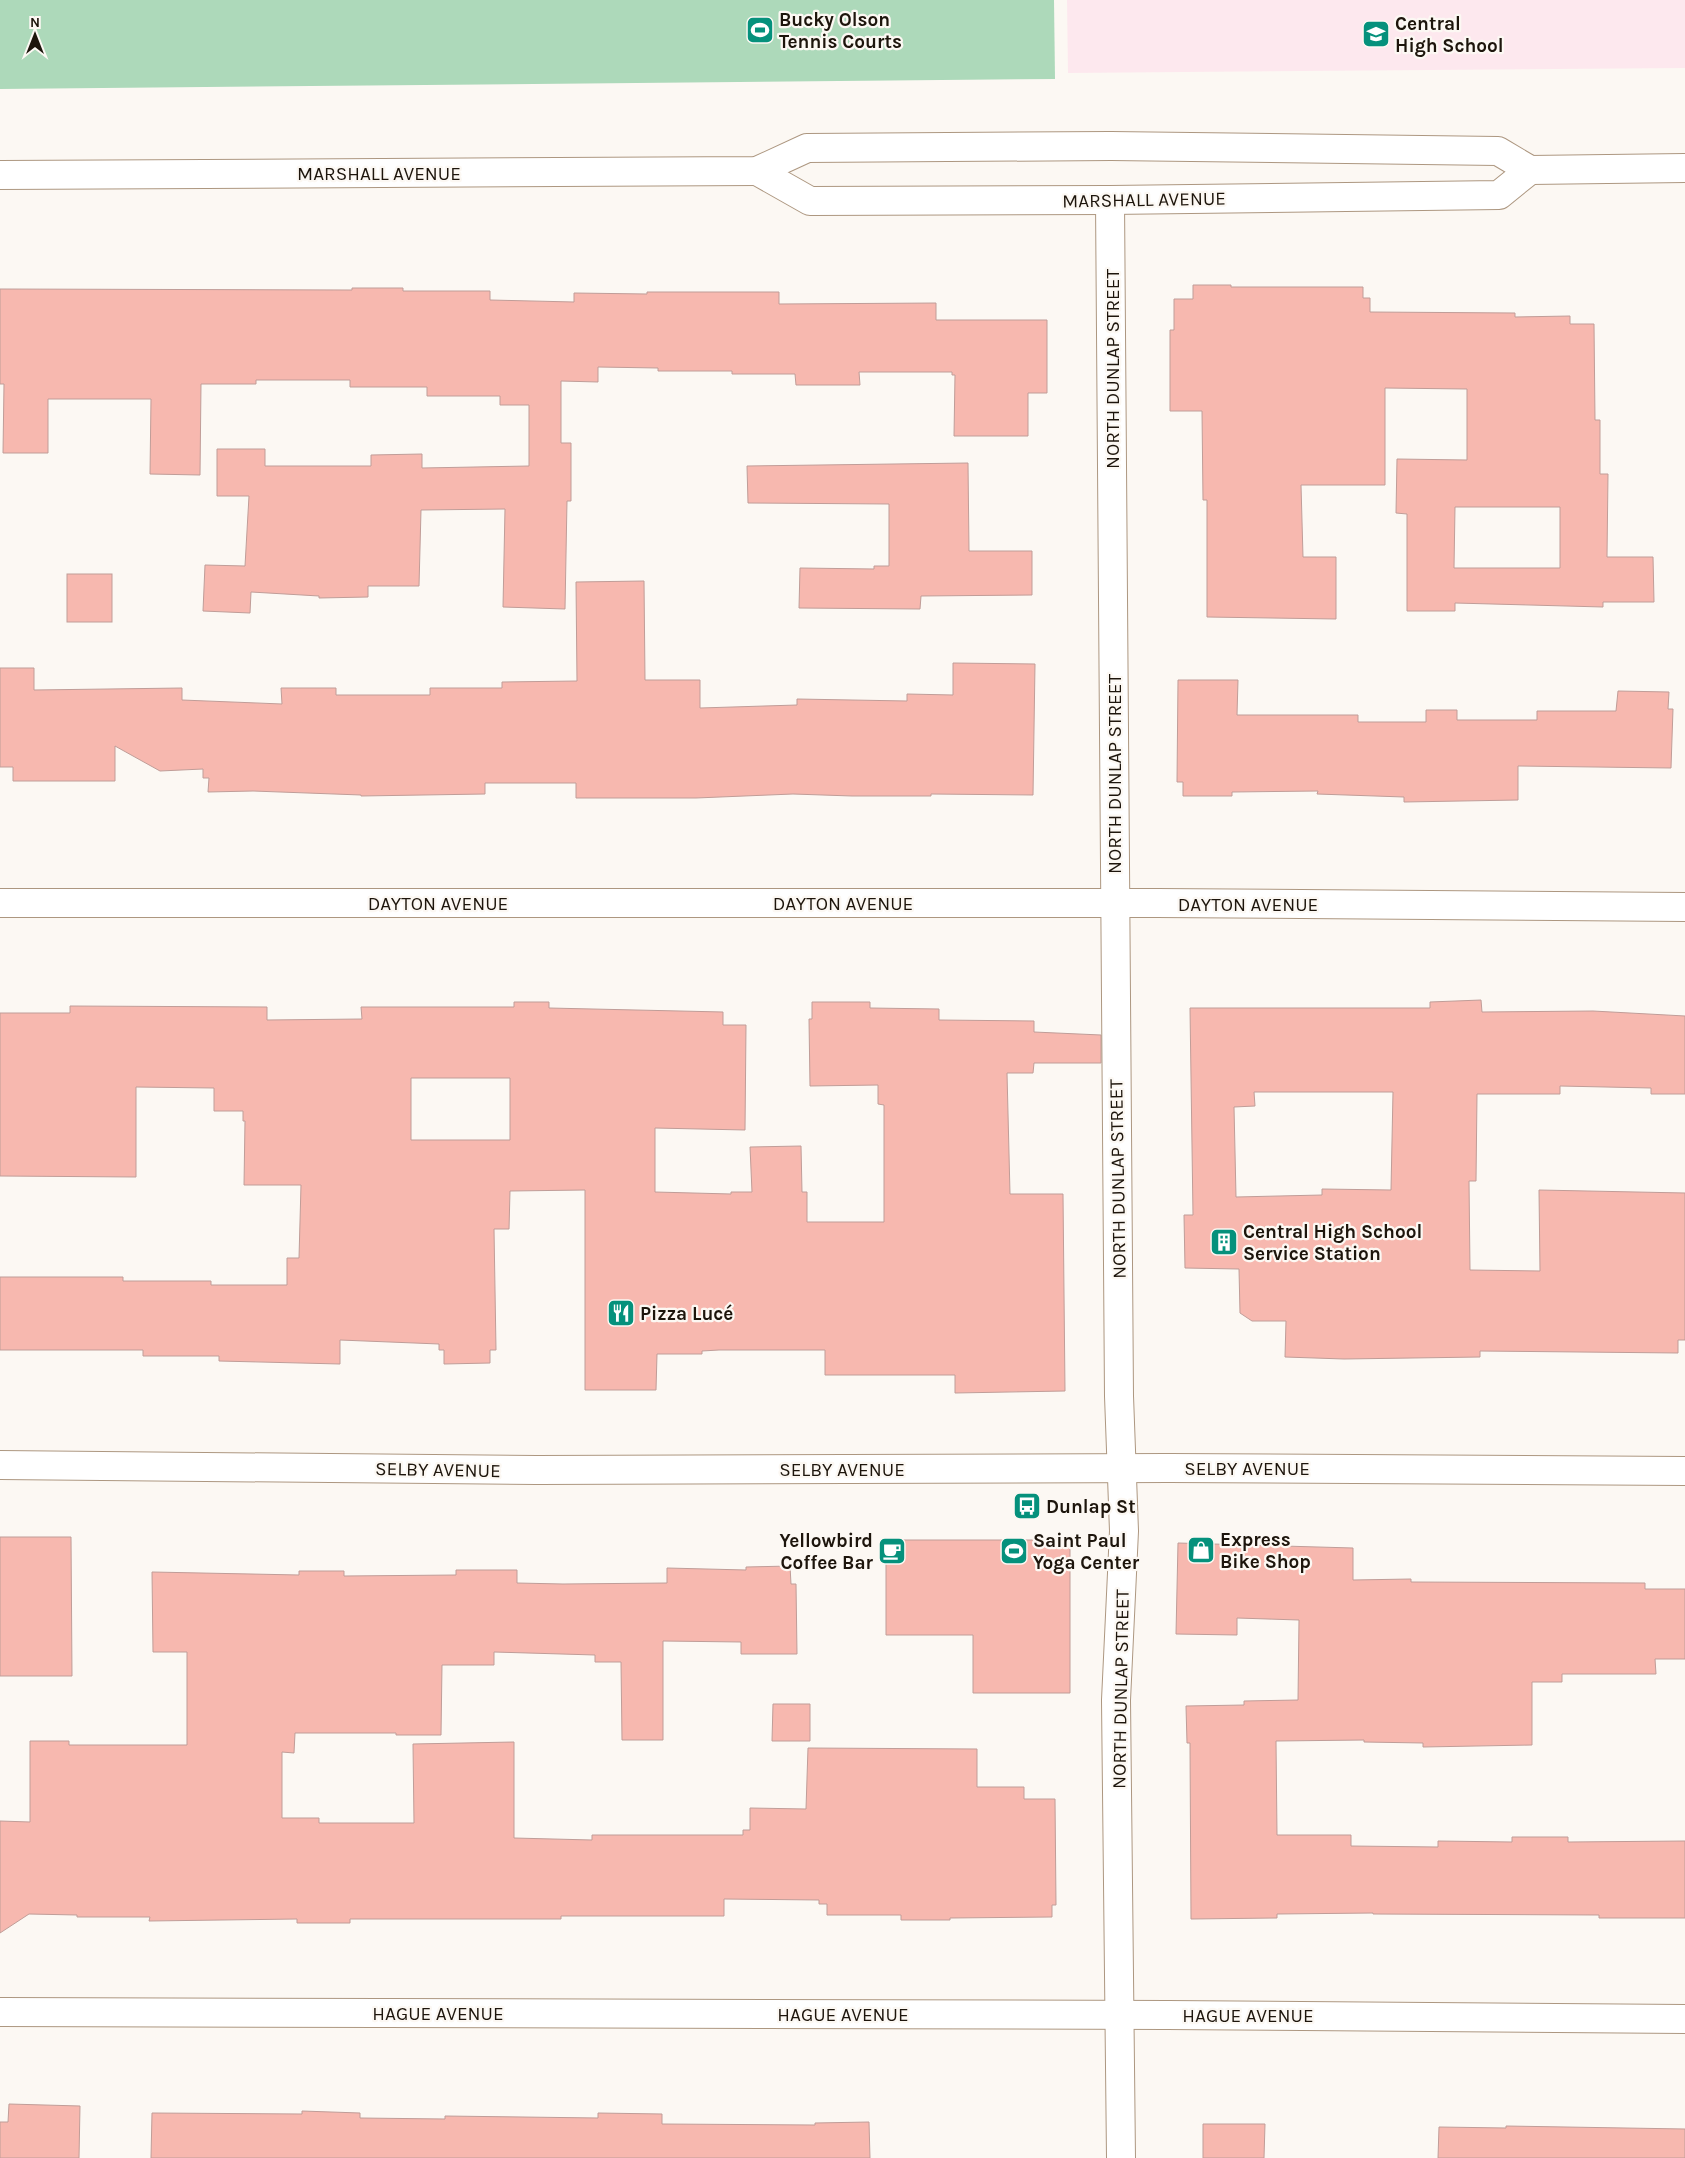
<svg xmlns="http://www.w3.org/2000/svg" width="1685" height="2158" viewBox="0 0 1685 2158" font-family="Karla,sans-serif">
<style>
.education{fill:#fde8ee}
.green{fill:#add9ba}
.building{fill:#f7b8af;stroke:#c09d98;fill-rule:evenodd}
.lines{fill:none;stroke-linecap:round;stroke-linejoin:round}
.minor-casing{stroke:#ad9780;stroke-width:30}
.tertiary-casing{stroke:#ad9780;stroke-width:30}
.minor{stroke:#fff;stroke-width:28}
.tertiary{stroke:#fff;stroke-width:28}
.labels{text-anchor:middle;stroke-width:4.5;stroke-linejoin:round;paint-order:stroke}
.poi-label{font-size:19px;font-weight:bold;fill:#1d150c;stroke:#fcf8f3;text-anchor:start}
.street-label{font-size:19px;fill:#1d150c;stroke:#fcf8f3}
</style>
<rect width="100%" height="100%" fill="#fcf8f3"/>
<polygon class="education" points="1067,0 1685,0 1685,68 1068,73"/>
<polygon class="green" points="0,0 1054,0 1055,79 0,89"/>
<g class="building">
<path d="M1193,285H1231V287H1363V298H1370V312L1515,313V317L1570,316V324H1594L1595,420H1600V474H1608L1607,557H1653L1654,602H1603V607L1455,603V611H1407V514L1396,513L1397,459L1467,460V389L1385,388V485H1301L1303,557H1336V619L1207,617V500H1203L1202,411H1170V330H1174V299H1193ZM1455,507H1560V568H1454Z"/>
<polygon points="352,288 403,288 403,291 490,291 490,300 574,302 574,293 647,294 647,292 779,292 779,304 936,303 936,320 1047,320 1047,393 1028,393 1028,436 954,436 955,375 952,375 952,372 859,372 860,385 796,385 795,374 732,374 732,371 658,371 658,368 598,367 598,382 561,381 561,443 571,443 571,501 567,501 565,609 503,607 505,509 421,510 419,586 368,586 368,597 319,598 319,596 251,592 250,613 203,611 205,565 245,566 249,496 217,496 217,449 265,449 265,466 371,466 371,455 422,454 422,468 529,466 529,405 500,405 500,396 427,396 427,387 350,387 350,380 256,380 256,384 201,384 200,475 150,474 151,399 48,399 48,453 3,453 4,384 0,384 0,289 352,290"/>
<polygon points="968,463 969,551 1032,551 1032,595 921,596 920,609 799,608 800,568 874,569 874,566 889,566 889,504 748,503 747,466"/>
<rect x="67" y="574" width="45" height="48"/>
<polygon points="644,581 645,680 700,680 700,708 797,705 797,699 907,701 907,694 953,695 953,663 1035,664 1033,795 931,794 931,796 852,796 793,794 696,798 576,798 576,783 485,783 485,794 361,796 361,795 253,791 208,792 209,778 203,778 203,769 160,771 115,746 115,781 13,781 13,767 0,767 0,668 34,668 34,690 182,688 182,700 282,704 281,688 336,688 336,695 430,695 430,688 502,688 502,682 577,681 576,582"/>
<polygon points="1178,680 1238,680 1237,715 1358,715 1358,722 1426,722 1426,710 1457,710 1457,720 1537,720 1537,711 1616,711 1618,691 1669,692 1668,709 1673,709 1671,768 1518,766 1518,800 1404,802 1404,797 1317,794 1318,791 1232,792 1232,796 1183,796 1183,782 1177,782"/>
<path d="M1481,1000L1482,1012L1593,1011L1685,1016V1094H1651V1088L1560,1086V1094H1477L1476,1181H1469L1470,1270L1540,1271L1539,1190L1685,1193V1340H1678V1353L1480,1351V1357L1344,1359L1285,1357L1286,1321H1252L1240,1313L1239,1269L1185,1268L1184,1215H1193L1190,1008H1430V1002ZM1254,1092H1393L1391,1190L1322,1189V1195L1236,1197L1234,1107L1255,1106Z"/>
<path d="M514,1002H549V1008L723,1012V1025H746L745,1130L655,1128V1192L731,1194V1192H752L750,1147L801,1146L802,1192H807V1222H884V1105L878,1104V1085L810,1086L809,1019H812V1002H870V1008L939,1009V1020L1034,1021V1032L1101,1035V1063H1034L1033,1073H1007L1010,1194H1063L1065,1391L955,1393V1375H825V1350H719L702,1351V1354H657L656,1390H585V1190L510,1191L509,1229H494L496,1350H490V1363L444,1364V1350H439V1344L340,1340V1364L219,1361V1356H143V1350H0V1277H123V1281H211V1285H287V1258H299L301,1185H244L245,1121H243V1111H214V1088L136,1087V1177L0,1176V1013H70V1006L267,1007V1020L362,1019L361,1007H514ZM411,1078H510V1140H411Z"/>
<polygon points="0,1537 71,1537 72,1676 0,1676"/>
<polygon points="886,1540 1070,1540 1070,1693 973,1693 973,1635 886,1635"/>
<polygon points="1178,1543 1353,1548 1353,1580 1411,1579 1411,1582 1645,1583 1645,1589 1685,1589 1685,1659 1655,1659 1656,1674 1562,1674 1562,1682 1532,1682 1532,1745 1423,1747 1423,1743 1364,1742 1364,1740 1276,1741 1277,1835 1351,1835 1351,1846 1438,1847 1438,1841 1512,1842 1512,1837 1568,1837 1568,1842 1685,1841 1685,1918 1599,1918 1599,1915 1373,1914 1373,1913 1277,1914 1277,1918 1191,1919 1190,1743 1187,1743 1186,1706 1244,1705 1244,1701 1298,1700 1299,1620 1237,1618 1237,1635 1176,1634"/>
<polygon points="790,1566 791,1584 796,1584 797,1654 741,1654 741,1642 663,1641 663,1740 622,1740 621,1662 595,1662 595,1655 494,1652 494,1665 442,1665 441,1735 396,1735 396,1733 295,1733 294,1753 282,1752 282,1818 319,1818 319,1823 414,1823 413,1744 514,1742 514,1838 592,1840 592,1835 743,1835 743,1830 750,1830 750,1808 806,1809 808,1748 977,1749 977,1787 1024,1787 1024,1799 1055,1799 1056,1905 1052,1905 1052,1917 950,1918 950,1920 901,1920 901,1915 827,1915 827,1904 819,1904 819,1900 724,1899 724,1916 561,1916 561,1919 350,1919 350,1923 297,1923 297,1919 149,1921 150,1917 77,1917 77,1915 29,1914 0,1933 0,1821 30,1822 30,1741 69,1741 69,1745 187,1745 187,1652 153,1652 152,1572 299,1575 299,1571 344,1571 344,1576 456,1575 456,1570 517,1570 517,1583 563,1584 667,1583 667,1568 746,1570 746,1567"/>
<polygon points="773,1704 810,1704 810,1741 772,1741"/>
<polygon points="9,2104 80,2106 79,2158 0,2158 0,2122 8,2122"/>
<polygon points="302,2111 360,2113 360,2118 445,2119 445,2116 598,2118 598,2113 662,2114 662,2124 815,2125 815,2123 869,2122 870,2158 151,2158 152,2113 302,2114"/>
<polygon points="1203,2124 1265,2124 1264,2158 1203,2158"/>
<polygon points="1506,2126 1685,2129 1685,2158 1438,2158 1439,2127 1506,2128"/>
</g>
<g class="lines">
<g class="minor-casing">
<g id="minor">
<polyline points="1110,200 1119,1396 1124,1531 1116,1700 1121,2158"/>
<polyline points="0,903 1157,903 1685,907"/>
<polyline points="0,2012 1167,2015 1685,2019"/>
</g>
</g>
<g class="tertiary-casing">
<g id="tertiary">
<polyline points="757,171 810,201 1110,200 1499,195 1530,170"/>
<polyline points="0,175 757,171 807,148 1111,146 1498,151 1530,170 1685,168"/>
<polyline points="0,1465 537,1470 1169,1468 1685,1471"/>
</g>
</g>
<use href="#minor" class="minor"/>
<use href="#tertiary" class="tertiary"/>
</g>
<defs>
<g id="stadium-square" transform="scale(1.4375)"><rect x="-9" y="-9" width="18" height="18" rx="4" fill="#05917c" stroke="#fcf8f3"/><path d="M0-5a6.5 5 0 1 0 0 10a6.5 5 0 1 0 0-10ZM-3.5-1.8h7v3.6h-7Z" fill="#fff"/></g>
<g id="school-square" transform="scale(1.4375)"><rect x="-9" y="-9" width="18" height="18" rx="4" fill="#05917c" stroke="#fcf8f3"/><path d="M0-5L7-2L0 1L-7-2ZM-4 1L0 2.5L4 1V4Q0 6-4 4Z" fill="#fff"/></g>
<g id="building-square" transform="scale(1.4375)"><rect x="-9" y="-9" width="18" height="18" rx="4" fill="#05917c" stroke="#fcf8f3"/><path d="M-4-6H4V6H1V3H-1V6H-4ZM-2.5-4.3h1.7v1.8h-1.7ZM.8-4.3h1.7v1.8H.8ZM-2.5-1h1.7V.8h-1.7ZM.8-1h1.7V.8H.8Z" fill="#fff"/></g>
<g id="restaurant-square" transform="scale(1.4375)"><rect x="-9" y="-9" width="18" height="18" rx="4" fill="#05917c" stroke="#fcf8f3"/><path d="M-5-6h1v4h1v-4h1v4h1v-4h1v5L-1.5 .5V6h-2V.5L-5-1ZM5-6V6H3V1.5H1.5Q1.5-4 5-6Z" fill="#fff"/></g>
<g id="bus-square" transform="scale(1.4375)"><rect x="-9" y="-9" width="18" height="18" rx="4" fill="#05917c" stroke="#fcf8f3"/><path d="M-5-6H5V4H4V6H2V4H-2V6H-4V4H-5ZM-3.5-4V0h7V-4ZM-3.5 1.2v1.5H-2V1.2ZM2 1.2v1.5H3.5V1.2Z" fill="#fff"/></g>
<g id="shop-square" transform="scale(1.4375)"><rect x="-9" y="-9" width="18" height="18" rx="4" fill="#05917c" stroke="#fcf8f3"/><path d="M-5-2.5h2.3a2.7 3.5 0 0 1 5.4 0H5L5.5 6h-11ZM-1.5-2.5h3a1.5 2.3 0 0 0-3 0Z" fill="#fff"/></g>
<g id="cafe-square" transform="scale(1.4375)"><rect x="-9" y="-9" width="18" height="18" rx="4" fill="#05917c" stroke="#fcf8f3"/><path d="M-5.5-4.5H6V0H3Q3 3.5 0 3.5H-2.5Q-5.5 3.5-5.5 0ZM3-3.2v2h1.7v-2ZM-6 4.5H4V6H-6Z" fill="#fff"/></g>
</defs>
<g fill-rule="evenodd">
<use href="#stadium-square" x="760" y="30"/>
<use href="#school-square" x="1376" y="34"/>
<use href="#building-square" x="1224" y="1242"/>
<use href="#restaurant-square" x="621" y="1313"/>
<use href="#bus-square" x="1027" y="1506"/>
<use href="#shop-square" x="1201" y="1550"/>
<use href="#cafe-square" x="892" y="1551"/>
<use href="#stadium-square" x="1014" y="1551"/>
</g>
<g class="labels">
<g class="poi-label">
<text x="779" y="26">Bucky Olson<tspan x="779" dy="22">Tennis Courts</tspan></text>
<text x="1395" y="30">Central<tspan x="1395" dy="22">High School</tspan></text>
<text x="1243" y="1238">Central High School<tspan x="1243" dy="22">Service Station</tspan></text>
<text x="640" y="1320">Pizza Lucé</text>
<text x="1046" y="1513">Dunlap St</text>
<text x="1220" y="1546">Express<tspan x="1220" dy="22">Bike Shop</tspan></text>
<text x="873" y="1547" text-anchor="end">Yellowbird<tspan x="873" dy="22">Coffee Bar</tspan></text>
<text x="1033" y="1547">Saint Paul<tspan x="1033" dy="22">Yoga Center</tspan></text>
</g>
<g class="street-label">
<text x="379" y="180">MARSHALL AVENUE</text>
<text transform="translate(1144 199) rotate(-1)" y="7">MARSHALL AVENUE</text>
<text transform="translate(1112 369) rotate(-90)" y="7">NORTH DUNLAP STREET</text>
<text transform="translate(1114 774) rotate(-90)" y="7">NORTH DUNLAP STREET</text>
<text x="438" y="910">DAYTON AVENUE</text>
<text x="843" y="910">DAYTON AVENUE</text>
<text x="1248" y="911">DAYTON AVENUE</text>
<text transform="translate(1117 1179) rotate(-91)" y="7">NORTH DUNLAP STREET</text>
<text x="1247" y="1475">SELBY AVENUE</text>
<text transform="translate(438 1469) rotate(1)" y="7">SELBY AVENUE</text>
<text x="842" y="1476">SELBY AVENUE</text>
<text transform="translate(1120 1689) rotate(-89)" y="7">NORTH DUNLAP STREET</text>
<text x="438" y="2020">HAGUE AVENUE</text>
<text x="843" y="2021">HAGUE AVENUE</text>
<text x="1248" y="2022">HAGUE AVENUE</text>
</g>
</g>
<g transform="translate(35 35)" stroke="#fcf8f3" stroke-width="4" paint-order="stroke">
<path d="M0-4L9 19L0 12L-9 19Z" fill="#1d150c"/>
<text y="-8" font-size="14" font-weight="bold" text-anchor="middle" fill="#1d150c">N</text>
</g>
</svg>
